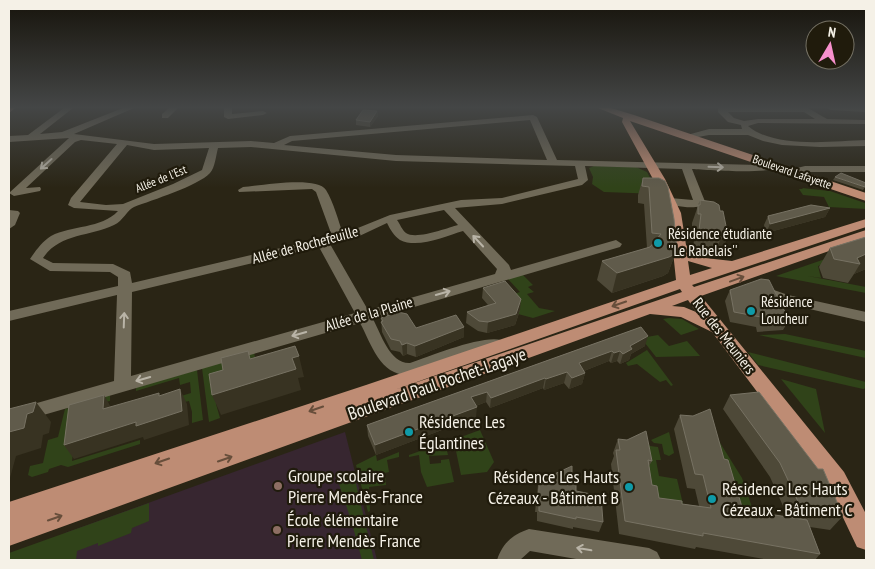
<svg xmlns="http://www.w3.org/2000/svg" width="875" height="569" viewBox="0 0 875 569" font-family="'PT Sans Narrow',sans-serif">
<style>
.education{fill:#372630}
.green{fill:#304319}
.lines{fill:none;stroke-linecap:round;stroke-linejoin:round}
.minor{fill:#706a58;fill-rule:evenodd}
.major{fill:#be8c74;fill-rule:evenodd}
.wall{fill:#4e4938}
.shaded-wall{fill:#383322}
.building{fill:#605b4b;stroke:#777263}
.oneway{stroke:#b9b4a7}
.oneway2{stroke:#674e3b}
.culture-dot{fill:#0f9aa8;stroke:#201b0c;stroke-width:2}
.education-dot{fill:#8d6e63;stroke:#201b0c;stroke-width:2}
.labels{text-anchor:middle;stroke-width:4.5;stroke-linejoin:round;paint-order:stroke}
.far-street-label{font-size:12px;fill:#f5f1e7;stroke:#201b0c}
.poi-label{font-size:15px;fill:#f5f1e7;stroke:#201b0c;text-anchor:start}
.street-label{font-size:15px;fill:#f5f1e7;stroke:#201b0c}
.near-street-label{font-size:18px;fill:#f5f1e7;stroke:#201b0c}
.near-poi-label{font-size:18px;fill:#f5f1e7;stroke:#201b0c;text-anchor:start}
</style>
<rect width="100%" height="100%" fill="#2a2515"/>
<polygon class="education" points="345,432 377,560 62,560 65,533"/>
<g class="green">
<polygon points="594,166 636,167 647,172 659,194 604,192 592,184 593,177 589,168"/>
<polygon points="802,188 830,191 865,203 866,209 829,207 824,197 803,195 799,189 803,189"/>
<polygon points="828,258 833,261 818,266 821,278 808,276 866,287 866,293 776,276"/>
<polygon points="522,274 533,285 528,287 534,292 527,294 539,308 555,311 533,318 518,314 508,296 520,292 507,278"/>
<polygon points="669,318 682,319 699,329 681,335 663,319"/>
<polygon points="785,334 866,351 866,358 759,335"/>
<polygon points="658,335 669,346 687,341 700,356 656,357 641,338"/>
<polygon points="647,350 673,385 671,386 666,380 660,382 637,364 628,366 626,363"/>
<polygon points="748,352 866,382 866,388 863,389 758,365"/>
<polygon points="254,353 255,357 225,366 228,390 216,394 216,404 220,418 209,422 202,368"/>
<polygon points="197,370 203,420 192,423 192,412 189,401 181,403 181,396 191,393 190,382 180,385 179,378 136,391 136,387"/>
<polygon points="781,379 816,389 825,433"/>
<polygon points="110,394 110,401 97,404 77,418 72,461 140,440 140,444 68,467 61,465 49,469 48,472 32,477 28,475 30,466 43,463 48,440 58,437 65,409"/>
<polygon points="480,430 494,462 487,472 461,475 456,451 452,450 450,441"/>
<polygon points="669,432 674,453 669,456 664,454 662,444 654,443 651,440"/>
<polygon points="717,438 742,478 754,513 737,511"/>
<polygon points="445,442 448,455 429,456 430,464 441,463 441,460 449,459 454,482 427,487 421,472 419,455 409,457 409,455"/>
<polygon points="647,442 650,446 658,447 661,460 656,460 659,476 677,479 683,504 654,502 644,448"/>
<polygon points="399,452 399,457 387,460 389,472 385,473 386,485 369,487 370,511 368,512 356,465 376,455 377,461"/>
<polygon points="353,471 374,560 362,560 351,520 337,478"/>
<polygon points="149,503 149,521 132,528 131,533 98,546 98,543 77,551 76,560 9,560 9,553"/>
</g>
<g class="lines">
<g class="minor">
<path d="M64,108H73L40,134L62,132L123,108H134L74,134L154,144L251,141L274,143L290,136L533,115L537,117L557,160L759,165L776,163L781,166C770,175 709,170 692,169L706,204C699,210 671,207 665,201L670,198L693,200L682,169L585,166L588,180L582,185L502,204L455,208L509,265L511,270L616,240L622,244L620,247L373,319C381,334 390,364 410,363C430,356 482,335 501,340L503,344L501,348L465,356L411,375C380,377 372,345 360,323L9,425V411L114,381L117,295L9,321V311L118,286V277L110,272L50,271L30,259C36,250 42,242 51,236C72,225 101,229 118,211L74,208L68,205L71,198L117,144L81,140L75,142L26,188L40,187L41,189L40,191L14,196L9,193L69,138L9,142V136L28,135ZM530,120L547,160L396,155L284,145L292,141ZM127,145L154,150L209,148L202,170L173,184L123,204L106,205L80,202ZM251,147L396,161L575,166L578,179L502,198L461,200L390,215L343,234C338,220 334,203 326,190C317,175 259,186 243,187L238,190L239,192L312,189L316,192L332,236L132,283L130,272L113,264L53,263L43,258C60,233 89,237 114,225C123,221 127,210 134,207C152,200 198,186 210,173C215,168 216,155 218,148ZM444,210L458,225C447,228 416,240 406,233C402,230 400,224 397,220ZM387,223C390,229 394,236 400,240C418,249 446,236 463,231L497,269L495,274L368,310L330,244L353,239ZM319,247L355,313L131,376L132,292Z"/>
<polygon points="169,108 178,108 168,118 162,118 162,114"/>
<polygon points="224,108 232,108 232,114 263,111 267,113 263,115 228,119 224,117"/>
<path d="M718,108H808L827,119L866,120V124L758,123L748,126C775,149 833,141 866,140V146L820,147L782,145L763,141L748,135H709L687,139V135L709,129H742L741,125L728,122L718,112ZM728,112H804L815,119H758L744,121L734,118Z"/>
<polygon points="827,108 866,108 866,112 831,110"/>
<polygon points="805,166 866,166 866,172 805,172 793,175 788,172 789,170"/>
<polygon points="9,210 18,211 20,213 15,225 9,229"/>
<polygon points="774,290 788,295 866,312 866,322 779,302 767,294 769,291"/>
<path d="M529,529L649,548L657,552L661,560H582L530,551L520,560H497C503,543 512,535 529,529Z"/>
</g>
<g class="major">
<polygon points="9,108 15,108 9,113"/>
<path d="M598,108H611L634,115L866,193V201L630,121L665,179L681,213L686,245L693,252L705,258L732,261L866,219V227L692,285L694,287L866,230V238L701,296L844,472L866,514V550L857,547L828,486L712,332L681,317L650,314L9,546V502L366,385L676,280L669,213L653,179L622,122L623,118ZM688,261L712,268L690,275ZM680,289L682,292L394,390ZM688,300L696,312L684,307L672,306Z"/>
</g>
</g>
<g class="wall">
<polygon points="377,111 378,116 370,127 356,125 356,120"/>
<polygon points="835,177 865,187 863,190 833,180"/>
<polygon points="643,178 659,178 677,249 668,273 663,276 612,293 597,280 602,261 647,248 644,204 638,203 638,195"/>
<polygon points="700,200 720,211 728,236 720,255 714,256 702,254 693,248 695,232 692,232 692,223"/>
<polygon points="830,208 825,217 766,233 764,225 768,216"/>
<polygon points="866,237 866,269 854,274 848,283 823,278 819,267 830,248"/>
<polygon points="483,288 520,310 515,325 487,333 478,331 466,323 467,312 488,305 482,298"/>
<polygon points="730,290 789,320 783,330 757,332 756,327 730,322 725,301"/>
<polygon points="381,318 416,328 464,327 464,337 416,357 407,354 403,356 400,352 391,350 382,332"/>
<polygon points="641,327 645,346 631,354 629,360 620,364 617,361 611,363 609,361 584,371 585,373 582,384 569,389 564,383 544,390 543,388 490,408 486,402 476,406 476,417 376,455 368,436 367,425"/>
<polygon points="730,395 843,516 830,530 810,527 820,554 815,560 769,560 696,547 695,549 619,534 611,464 614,456 613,453 618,439 652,461 649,466 652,485 659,498 682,504 699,506 695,489 687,488 674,429 680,415 724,459 742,507 749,511 788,517 770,477 723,409"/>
<polygon points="540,474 550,476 572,484 576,491 603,522 599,532 573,527 573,529 537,521 537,512 535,512 538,485"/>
</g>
<g class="shaded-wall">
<polygon points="377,111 378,116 370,127 370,122"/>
<polygon points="830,208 825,217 766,233 770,224"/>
<polygon points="728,236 720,255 714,256 721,238"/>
<polygon points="677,249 668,273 663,276 612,293 617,273"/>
<polygon points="866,254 866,269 854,274 860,264 857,258"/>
<polygon points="521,299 520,310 515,325 487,333 488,322"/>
<polygon points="464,327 464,337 416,357 415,346"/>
<polygon points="648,336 645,346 631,354 629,360 620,364 623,354 630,346"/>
<polygon points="407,343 407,354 403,356 402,345"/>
<polygon points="612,351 609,361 576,374 579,363"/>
<polygon points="620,351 617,361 611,363 614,353"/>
<polygon points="299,356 304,377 298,378 301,390 221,415 212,395 292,358"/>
<polygon points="567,372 564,383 544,390 546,379"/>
<polygon points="585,373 582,384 569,389 572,378"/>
<polygon points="545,378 543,388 490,408 491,398"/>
<polygon points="180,389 187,404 189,425 144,440 143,437 74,459 64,445 136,422"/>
<polygon points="487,392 486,402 470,408 471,397"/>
<polygon points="104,395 112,409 103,409"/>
<polygon points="36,402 51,422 49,433 43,435 41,448 16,456 10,478 9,478 9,432"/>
<polygon points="477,407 476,417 376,455 375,445"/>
</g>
<g class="building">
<polygon points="363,110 377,111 370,122 356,120"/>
<polygon points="841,173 866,183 865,187 835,177"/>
<polygon points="643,178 659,178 665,181 668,187 674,219 677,249 675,254 669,257 617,273 602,261 650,247 661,234 652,233 649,187 642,186"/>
<polygon points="700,200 714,202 719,205 720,211 723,211 728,236 721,238 709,236 699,230 701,214 698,214 698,205 700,205"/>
<polygon points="811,205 830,208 770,224 768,216"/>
<polygon points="866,237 866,254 857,258 860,264 834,259 830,248"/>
<polygon points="761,279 769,280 789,320 762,321 761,317 734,312 730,290"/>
<polygon points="505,281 521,299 516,314 488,322 479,321 467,312 496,303 483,288"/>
<polygon points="398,312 407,314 416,328 456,315 464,327 415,346 407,343 402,345 400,341 391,339 381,322 383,321 381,318"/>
<polygon points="641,327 648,336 630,346 632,349 623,354 620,351 614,353 612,351 579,363 585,373 572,378 567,372 546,379 545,378 491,398 487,392 471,397 477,407 375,445 367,425"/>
<polygon points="295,346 299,356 292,358 296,369 212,395 209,374 223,370 221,358 248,351 250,359"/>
<polygon points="180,389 182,411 136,426 136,422 64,445 69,405 104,395 103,409 159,393 159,396"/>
<polygon points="759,392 818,469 823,469 843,516 802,510 780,463 730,395"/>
<polygon points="36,402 33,412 27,414 24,428 9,432 9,409"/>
<polygon points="710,409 724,459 728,460 742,507 748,508 749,511 807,520 820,554 703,533 703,536 625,521 616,450 620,450 618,439 627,440 646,431 652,461 648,460 652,485 657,486 659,498 682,501 682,504 711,508 703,475 695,474 680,415 693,416"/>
<polygon points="572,466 572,484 576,485 576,491 601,496 603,522 576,517 576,519 539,511 539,502 538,502 540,474 550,476"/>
</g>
<defs><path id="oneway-shaft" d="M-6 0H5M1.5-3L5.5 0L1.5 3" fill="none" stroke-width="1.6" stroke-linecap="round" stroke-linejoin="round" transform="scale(1.25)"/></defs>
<g class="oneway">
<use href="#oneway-shaft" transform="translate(46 164) rotate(138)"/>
<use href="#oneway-shaft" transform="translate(716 167) rotate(2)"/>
<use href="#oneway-shaft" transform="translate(478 241) rotate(-133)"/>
<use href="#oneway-shaft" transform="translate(443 293) rotate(-16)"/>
<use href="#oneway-shaft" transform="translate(124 320) rotate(-88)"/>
<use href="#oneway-shaft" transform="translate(299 334) rotate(164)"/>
<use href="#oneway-shaft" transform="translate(143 379) rotate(164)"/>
<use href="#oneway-shaft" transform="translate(584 549) rotate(-170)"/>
</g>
<g class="oneway2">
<use href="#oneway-shaft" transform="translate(737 279) rotate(-20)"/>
<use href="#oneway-shaft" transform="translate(619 304) rotate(161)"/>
<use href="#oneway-shaft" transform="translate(316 409) rotate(161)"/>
<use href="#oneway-shaft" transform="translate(225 459) rotate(-19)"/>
<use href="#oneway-shaft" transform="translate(162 461) rotate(161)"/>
<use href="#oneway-shaft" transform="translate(55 518) rotate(-19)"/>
</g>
<linearGradient id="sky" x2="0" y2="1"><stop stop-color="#17140c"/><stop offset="0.57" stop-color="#444646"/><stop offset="1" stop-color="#444646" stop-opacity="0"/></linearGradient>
<rect width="875" height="188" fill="url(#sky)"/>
<g class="culture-dot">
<circle cx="658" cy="243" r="5"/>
<circle cx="751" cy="311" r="5"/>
<circle cx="409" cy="432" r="5"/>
<circle cx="629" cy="487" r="5"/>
<circle cx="712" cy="499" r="5"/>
</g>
<g class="education-dot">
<circle cx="278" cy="486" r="5"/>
<circle cx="277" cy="530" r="5"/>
</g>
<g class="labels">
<g class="far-street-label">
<text transform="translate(792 172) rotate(19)" y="4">Boulevard Lafayette</text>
<text transform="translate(161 179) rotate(-22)" y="4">Allée de l'Est</text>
</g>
<g class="poi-label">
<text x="668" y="239">Résidence étudiante<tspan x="668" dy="17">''Le Rabelais''</tspan></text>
<text x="761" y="307">Résidence<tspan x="761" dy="17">Loucheur</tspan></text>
</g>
<g class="street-label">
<text transform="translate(305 245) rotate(-15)" y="5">Allée de Rochefeuille</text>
<text transform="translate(369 314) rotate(-16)" y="5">Allée de la Plaine</text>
<text transform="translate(724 336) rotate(52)" y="5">Rue des Meuniers</text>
</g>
<g class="near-street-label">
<text transform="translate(437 384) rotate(-19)" y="6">Boulevard Paul Pochet-Lagaye</text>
</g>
<g class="near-poi-label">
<text x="419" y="428">Résidence Les<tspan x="419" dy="21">Églantines</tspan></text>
<text x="288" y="482">Groupe scolaire<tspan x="288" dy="21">Pierre Mendès-France</tspan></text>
<text x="619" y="483" text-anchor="end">Résidence Les Hauts<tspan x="619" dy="21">Cézeaux - Bâtiment B</tspan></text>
<text x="722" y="495">Résidence Les Hauts<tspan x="722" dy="21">Cézeaux - Bâtiment C</tspan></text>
<text x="287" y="526">École élémentaire<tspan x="287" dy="21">Pierre Mendès France</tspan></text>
</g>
</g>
<rect width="875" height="569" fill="none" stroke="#f5f1e7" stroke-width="20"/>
<g transform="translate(830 45) rotate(9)"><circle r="24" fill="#201b0c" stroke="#757164"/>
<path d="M0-4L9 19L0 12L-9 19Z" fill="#f790cd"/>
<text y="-8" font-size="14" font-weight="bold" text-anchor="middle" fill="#f5f1e7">N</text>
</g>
</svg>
